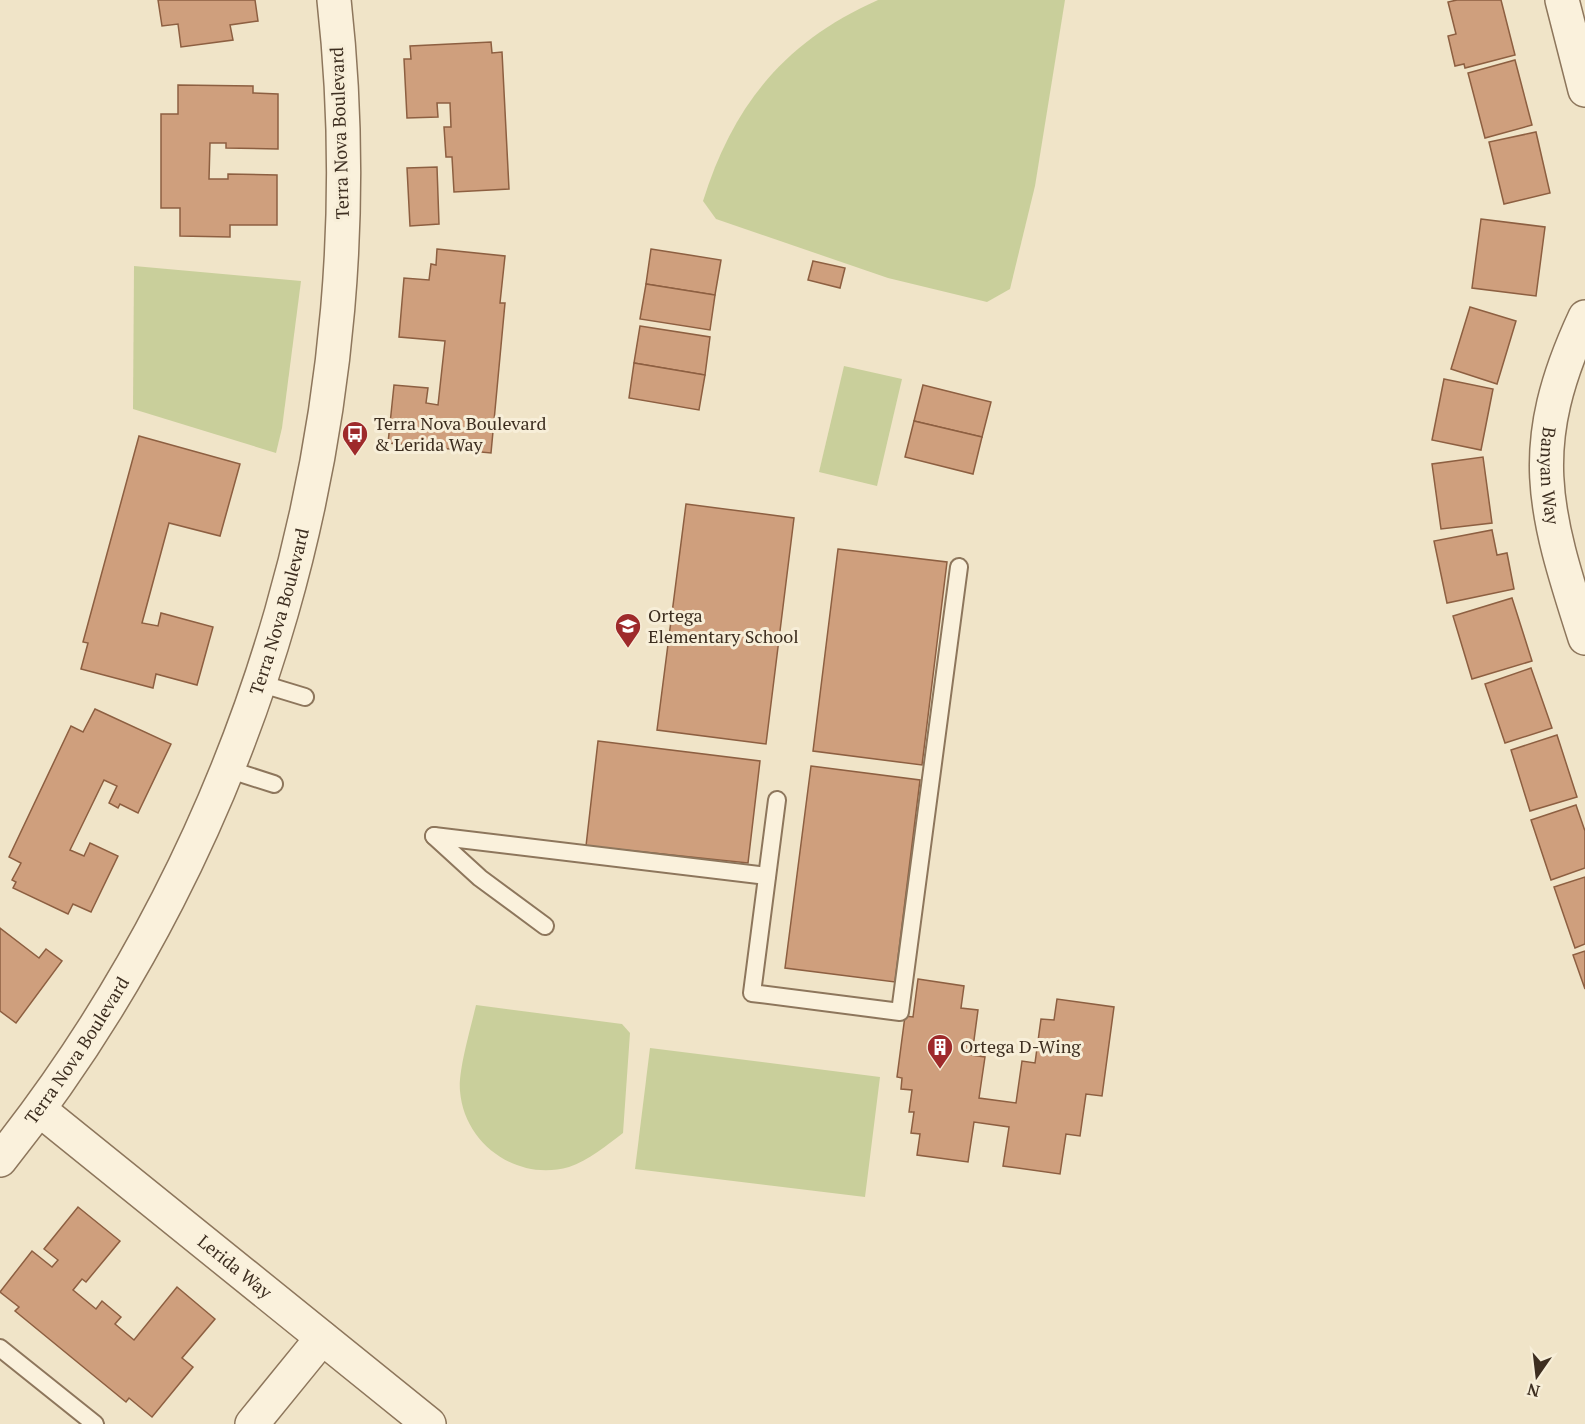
<svg xmlns="http://www.w3.org/2000/svg" width="1585" height="1424" viewBox="0 0 1585 1424" font-family="'PT Serif',serif">
<style>
.green{fill:#c9cf9b}
.building{fill:#cf9f7d;stroke:#8d5f41;stroke-width:1.5}
.lines{fill:none;stroke-linecap:round;stroke-linejoin:round}
.service-casing{stroke:#8d765c;stroke-width:20}
.minor-casing{stroke:#8d765c;stroke-width:36}
.tertiary-casing{stroke:#8d765c;stroke-width:36}
.service{stroke:#faf1dc;stroke-width:16}
.minor{stroke:#faf1dc;stroke-width:33}
.tertiary{stroke:#faf1dc;stroke-width:33}
.labels{text-anchor:middle;stroke-width:6;stroke-linejoin:round;paint-order:stroke}
.street-label{font-size:18px;fill:#3d2e20;stroke:#f7eed8}
.poi-label{font-size:18px;fill:#3d2e20;stroke:#f7eed8;text-anchor:start}
</style>
<rect width="100%" height="100%" fill="#f0e4c8"/>
<g class="green">
<path d="M878,0H1065L1035,186L1010,289L987,302L888,278L716,219L703,201C733,105 785,41 878,0Z"/>
<polygon points="134,266 301,281 282,428 276,453 133,409"/>
<polygon points="844,366 902,379 877,486 819,472"/>
<path d="M476,1005L622,1024L630,1033L623,1133C607,1145 588,1161 569,1167C516,1182 464,1143 460,1091C458,1071 471,1027 476,1005Z"/>
<polygon points="650,1048 880,1077 865,1197 635,1169"/>
</g>
<g class="building">
<polygon points="158,0 255,0 258,21 230,25 233,40 181,47 178,24 162,26"/>
<polygon points="1457,0 1501,0 1515,55 1465,68 1464,64 1455,66 1448,36 1456,34 1448,2"/>
<polygon points="491,42 492,53 502,52 509,189 454,192 452,157 446,157 444,127 451,127 450,103 437,103 438,117 407,118 404,59 411,59 410,46"/>
<polygon points="1515,60 1532,125 1485,138 1468,73"/>
<polygon points="178,85 253,86 253,93 278,94 278,149 226,148 226,143 210,143 209,179 228,179 228,174 277,175 277,225 230,225 230,237 180,236 180,208 161,208 161,114 178,114"/>
<polygon points="1536,132 1550,193 1504,204 1489,142"/>
<polygon points="437,167 439,224 410,226 407,168"/>
<polygon points="1481,219 1545,227 1536,296 1472,288"/>
<polygon points="437,249 505,256 500,303 505,303 491,453 388,443 394,385 428,388 426,403 438,405 445,341 399,337 404,278 429,280 431,264 436,265"/>
<polygon points="651,249 721,260 715,295 646,284"/>
<polygon points="813,261 845,268 840,288 808,280"/>
<polygon points="646,284 715,295 710,330 640,319"/>
<polygon points="1470,307 1516,321 1497,384 1451,369"/>
<polygon points="640,326 710,337 705,375 634,363"/>
<polygon points="634,363 705,375 699,410 629,398"/>
<polygon points="1444,379 1493,389 1481,450 1432,440"/>
<polygon points="923,385 991,402 982,437 914,421"/>
<polygon points="914,421 982,437 973,474 905,457"/>
<polygon points="139,436 240,464 220,536 169,523 142,623 158,626 161,613 213,627 197,685 156,674 153,688 81,669 88,643 83,642"/>
<polygon points="1483,457 1492,523 1441,529 1432,464"/>
<polygon points="686,504 794,518 766,744 657,730"/>
<polygon points="1492,530 1497,555 1507,553 1514,589 1447,603 1434,541"/>
<polygon points="838,549 947,562 922,765 813,751"/>
<polygon points="1512,598 1532,661 1472,679 1453,616"/>
<polygon points="1531,668 1552,728 1505,743 1485,684"/>
<polygon points="95,709 171,744 138,813 120,804 118,808 109,803 117,786 104,780 70,850 84,856 90,843 118,856 91,912 73,904 68,914 13,888 16,882 12,880 21,863 9,857 71,726 83,732"/>
<polygon points="1557,735 1577,797 1530,811 1511,750"/>
<polygon points="598,741 760,761 748,863 586,846"/>
<polygon points="811,766 920,780 895,982 785,968"/>
<polygon points="1576,805 1585,831 1585,868 1551,880 1531,820"/>
<polygon points="1585,877 1585,944 1575,948 1554,887"/>
<polygon points="0,928 39,958 46,949 62,961 16,1023 0,1011"/>
<polygon points="1585,951 1585,989 1573,955"/>
<polygon points="918,979 964,986 961,1008 978,1010 972,1055 985,1057 979,1098 1016,1103 1022,1061 1035,1063 1041,1019 1054,1020 1057,999 1114,1007 1102,1096 1086,1094 1080,1136 1066,1134 1060,1174 1003,1166 1009,1127 974,1122 968,1162 917,1155 920,1134 911,1133 914,1112 909,1112 912,1090 901,1089 902,1078 897,1077 905,1016 913,1017"/>
<polygon points="78,1207 120,1241 86,1282 82,1279 73,1290 96,1309 102,1301 121,1317 115,1324 134,1340 177,1287 215,1319 182,1358 193,1367 152,1417 129,1398 126,1402 15,1311 19,1307 0,1292 32,1251 52,1267 58,1260 44,1249"/>
</g>
<g class="lines">
<g class="service-casing">
<g id="service">
<polyline points="259,683 305,697"/>
<polyline points="227,769 274,784"/>
<polyline points="777,800 752,993 900,1012 959,567"/>
<polyline points="434,836 767,876"/>
<polyline points="434,836 480,878 545,926"/>
<polyline points="0,1348 95,1424"/>
</g>
</g>
<g class="minor-casing">
<g id="minor">
<polyline points="1562,0 1585,90"/>
<path id="s1" d="M1585,317C1525,446 1543,508 1585,638"/>
<polyline points="252,1424 322,1338"/>
</g>
</g>
<g class="tertiary-casing">
<g id="tertiary">
<path id="s2" d="M40,1110L429,1424"/>
<path id="s3" d="M0,1160C259,835 380,412 334,0"/>
</g>
</g>
<use href="#service" class="service"/>
<use href="#minor" class="minor"/>
<use href="#tertiary" class="tertiary"/>
</g>
<defs>
<g id="bus-pin" transform="scale(1.35)"><path d="M0 17L-7.5 6A9.5 9.5 0 1 1 7.5 6Z" fill="#9e2a2b" stroke="#f7eed8"/><path d="M-5-6H5V4H4V6H2V4H-2V6H-4V4H-5ZM-3.5-4V0h7V-4ZM-3.5 1.2v1.5H-2V1.2ZM2 1.2v1.5H3.5V1.2Z" fill="#fff"/></g>
<g id="school-pin" transform="scale(1.35)"><path d="M0 17L-7.5 6A9.5 9.5 0 1 1 7.5 6Z" fill="#9e2a2b" stroke="#f7eed8"/><path d="M0-5L7-2L0 1L-7-2ZM-4 1L0 2.5L4 1V4Q0 6-4 4Z" fill="#fff"/></g>
<g id="building-pin" transform="scale(1.35)"><path d="M0 17L-7.5 6A9.5 9.5 0 1 1 7.5 6Z" fill="#9e2a2b" stroke="#f7eed8"/><path d="M-4-6H4V6H1V3H-1V6H-4ZM-2.5-4.3h1.7v1.8h-1.7ZM.8-4.3h1.7v1.8H.8ZM-2.5-1h1.7V.8h-1.7ZM.8-1h1.7V.8H.8Z" fill="#fff"/></g>
</defs>
<g fill-rule="evenodd">
<use href="#bus-pin" x="355" y="434"/>
<use href="#school-pin" x="628" y="626"/>
<use href="#building-pin" x="940" y="1047"/>
</g>
<g class="labels">
<g class="street-label">
<text transform="translate(340 133) rotate(-92)" y="6">Terra Nova Boulevard</text>
<text dy="6" stroke="none"><textPath href="#s1" startOffset="165">Banyan Way</textPath></text>
<text dy="6" stroke="none"><textPath href="#s3" startOffset="620">Terra Nova Boulevard</textPath></text>
<text dy="6" stroke="none"><textPath href="#s3" startOffset="134">Terra Nova Boulevard</textPath></text>
<text dy="6" stroke="none"><textPath href="#s2" startOffset="250">Lerida Way</textPath></text>
</g>
<g class="poi-label">
<text x="374" y="430">Terra Nova Boulevard<tspan x="374" dy="21">&amp; Lerida Way</tspan></text>
<text x="648" y="622">Ortega<tspan x="648" dy="21">Elementary School</tspan></text>
<text x="960" y="1053">Ortega D-Wing</text>
</g>
</g>
<g transform="translate(1537 1376) rotate(194)" stroke="#f7eed8" stroke-width="4.5" paint-order="stroke">
<path d="M0-4.5L10 22L0 15L-10 22Z" fill="#3d2e20"/>
<text y="-9" font-size="16" font-weight="bold" text-anchor="middle" fill="#3d2e20">N</text>
</g>
</svg>
